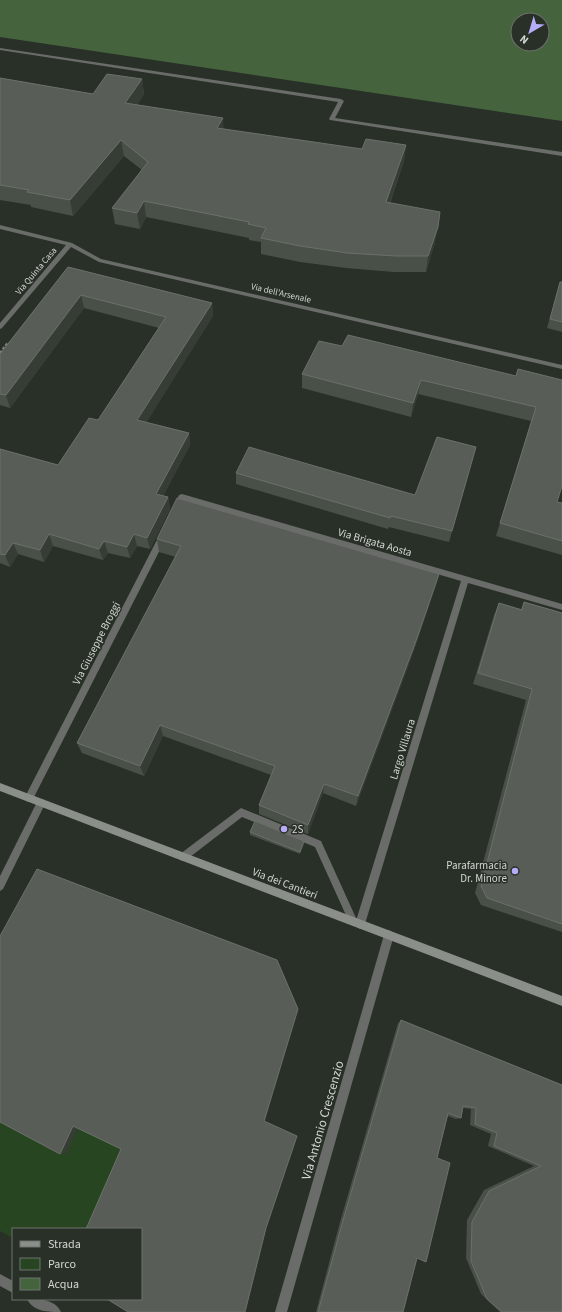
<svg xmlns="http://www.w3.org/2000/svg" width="562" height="1312" viewBox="0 0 562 1312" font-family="'Source Sans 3',sans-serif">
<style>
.green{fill:#284521}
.water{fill:#45643e;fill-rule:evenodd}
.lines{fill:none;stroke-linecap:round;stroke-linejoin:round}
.path{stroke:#7e837d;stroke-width:2;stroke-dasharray:3 1.5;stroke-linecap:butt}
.service{fill:#696c68;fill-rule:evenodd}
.minor{fill:#696c68;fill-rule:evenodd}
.secondary{fill:#8a8f89;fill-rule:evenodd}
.wall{fill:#495048}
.shaded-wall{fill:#363d35}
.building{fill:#585e57;stroke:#6b716a}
.poi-dot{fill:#b6acf8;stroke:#293028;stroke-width:1.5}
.labels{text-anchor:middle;stroke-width:3;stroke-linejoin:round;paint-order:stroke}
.far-street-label{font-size:9px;fill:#d2d6d1;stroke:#293028}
.street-label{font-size:11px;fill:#d2d6d1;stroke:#293028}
.poi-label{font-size:11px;fill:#d2d6d1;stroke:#293028;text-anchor:start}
.near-street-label{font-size:13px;fill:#d2d6d1;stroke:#293028}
</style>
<rect width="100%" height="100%" fill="#293028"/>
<polygon class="green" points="2,1120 79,1127 125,1149 91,1229 13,1229 13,1238 0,1231 0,1124"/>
<path class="water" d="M0,0H562V121L0,37ZM518,20H542V44H518Z"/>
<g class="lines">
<polyline class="path" points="0,353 8,342"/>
<g class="service">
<polygon points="0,48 341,99 344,101 335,118 562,152 562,156 330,120 329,119 338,102 0,50"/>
<polygon points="241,808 321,841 356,918 358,921 356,924 353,926 350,924 315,847 242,817 186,860 183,861 180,860 178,857 180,854"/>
</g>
<g class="minor">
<polygon points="0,225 72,243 101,259 562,365 562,369 99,262 71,247 2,328 0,329 0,323 66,245 0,229"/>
<polygon points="182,494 562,604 562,610 468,583 365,924 363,927 360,929 357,927 355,924 461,581 184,500 180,510 174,510 173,508 179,495"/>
<polygon points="163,533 167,536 32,801 29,802 26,801 25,798 26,795 160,534"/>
<polygon points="41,799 44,800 45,803 44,806 3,889 0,891 0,876 38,800"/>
<polygon points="389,930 392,932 394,935 287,1312 275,1312 384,935 386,932"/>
<polygon points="0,1274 13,1281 13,1293 0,1286"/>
<path d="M27,1299C39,1299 55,1299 61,1312C49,1312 33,1312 27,1299Z"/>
</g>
<polygon class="secondary" points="0,783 562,996 562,1006 0,791"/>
</g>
<g class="wall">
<polygon points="0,78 93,94 142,79 144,94 137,105 223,118 223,129 362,149 406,145 404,161 390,203 435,242 426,272 394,272 346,268 300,262 261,254 261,242 249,240 249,238 146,217 140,229 115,224 112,208 142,170 124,156 73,216 31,207 31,205 0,200"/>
<polygon points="68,267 212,303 213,316 146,422 189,433 190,445 163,496 168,497 170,509 150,549 137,546 130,558 108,553 103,560 53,546 44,562 18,554 10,567 0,563 0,449 58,465 98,420 159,328 84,308 10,408 0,405 0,354"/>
<polygon points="560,282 562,282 562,332 547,328"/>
<polygon points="342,346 516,376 562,380 557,502 562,503 562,555 496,536 531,421 418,394 411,417 302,388 302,374"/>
<polygon points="476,447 449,542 389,527 388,529 236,484 236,473 415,495"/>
<polygon points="157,539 439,574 435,588 413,653 356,806 323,793 308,834 259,814 259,805 271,775 163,736 144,776 82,753 77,743 176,557 159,552"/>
<polygon points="524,602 562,613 562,932 481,905 475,893 526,700 473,684 494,615 499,603 521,609"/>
<polygon points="250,832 304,841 304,844 300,854 250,835"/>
<polygon points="401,1020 562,1085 562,1312 500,1312 481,1294 466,1258 467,1220 484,1190 534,1166 488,1146 491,1134 470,1125 471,1109 463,1108 461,1118 456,1119 448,1116 437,1158 417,1258 403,1312 316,1312 340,1222 398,1023"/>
</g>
<g class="shaded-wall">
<polygon points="142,79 144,94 128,119 125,103"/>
<polygon points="223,118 224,134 217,128"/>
<polygon points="121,140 124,156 73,216 70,200"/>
<polygon points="406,145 404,161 384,218 386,202"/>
<polygon points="144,201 146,217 140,229 137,213"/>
<polygon points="438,227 435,242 426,272 428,256"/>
<polygon points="81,295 84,308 10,408 6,395"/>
<polygon points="212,303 213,316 140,433 137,420"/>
<polygon points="421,380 418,394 411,417 413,403"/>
<polygon points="189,433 190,445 158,506 156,494"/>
<polygon points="168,497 170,509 150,549 147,538"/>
<polygon points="49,534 53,546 44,562 40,550"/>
<polygon points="134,534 137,546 130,558 127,547"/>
<polygon points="104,541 108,553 103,560 99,549"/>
<polygon points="13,543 18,554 10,567 5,555"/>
<polygon points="439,574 435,588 413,653 356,806 358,796"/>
<polygon points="160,725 163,736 144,776 140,766"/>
<polygon points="324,784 323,793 308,834 308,825"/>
<polygon points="304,841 304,844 300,854 300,852"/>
<polygon points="298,1009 297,1012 265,1122 264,1121"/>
<polygon points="73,1126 79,1127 66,1154 60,1154"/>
</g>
<g class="building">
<polygon points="107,74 142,79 125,103 223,118 217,128 362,149 366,139 406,145 386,202 440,212 438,227 428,256 396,256 347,253 300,246 261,238 266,228 248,224 249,222 144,201 137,213 112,208 148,162 121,140 70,200 27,192 29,190 0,185 0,78 93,94"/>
<polygon points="68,267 212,303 137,420 189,433 156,494 168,497 147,538 134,534 127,547 104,541 99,549 49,534 40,550 13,543 5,555 0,554 0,449 58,465 89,418 98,420 166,317 81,295 6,395 0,394 0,354"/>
<polygon points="560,282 562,282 562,322 550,319"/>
<polygon points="348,335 516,376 518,369 562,380 562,486 557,502 562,503 562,541 500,523 536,407 421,380 413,403 302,374 319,341 342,346"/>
<polygon points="437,437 476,447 452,531 391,516 390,518 236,473 249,447 415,495"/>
<polygon points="177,498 439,574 416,641 358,796 324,784 308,825 259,805 275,766 160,725 140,766 77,743 181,546 157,539"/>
<polygon points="524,602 562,613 562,924 487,898 481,886 532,689 478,673 499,603 522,610"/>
<polygon points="255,821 304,841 300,852 250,832"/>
<polygon points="37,869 277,960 298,1009 264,1121 297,1136 266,1228 245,1312 128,1312 107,1299 141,1299 141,1229 86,1229 121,1149 73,1126 60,1154 0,1122 0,936"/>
<polygon points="401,1020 562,1085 562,1312 502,1312 487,1299 471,1261 472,1222 489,1191 541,1166 494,1146 497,1133 475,1124 476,1108 463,1106 461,1118 448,1113 437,1158 450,1163 426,1262 417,1258 403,1312 318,1312 342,1224"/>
</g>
<g class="poi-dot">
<circle cx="284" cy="829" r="4"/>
<circle cx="515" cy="871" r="4"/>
</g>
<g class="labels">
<g class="far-street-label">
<text transform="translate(36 271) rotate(-50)" y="3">Via Quinta Casa</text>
<text transform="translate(281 293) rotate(13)" y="3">Via dell'Arsenale</text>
</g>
<g class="street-label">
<text transform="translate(375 542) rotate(16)" y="4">Via Brigata Aosta</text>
<text transform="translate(96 643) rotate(-63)" y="4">Via Giuseppe Broggi</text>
<text transform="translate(402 749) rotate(-73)" y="4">Largo Villaura</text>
<text transform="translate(285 883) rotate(21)" y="4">Via dei Cantieri</text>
</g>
<g class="poi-label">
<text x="292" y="833">2S</text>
<text x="507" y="869" text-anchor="end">Parafarmacia<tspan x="507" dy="13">Dr. Minore</tspan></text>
</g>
<g class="near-street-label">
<text transform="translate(322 1120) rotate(-74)" y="5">Via Antonio Crescenzio</text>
</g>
</g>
<rect x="12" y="1228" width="130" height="72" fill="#293028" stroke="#6d726c"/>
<rect x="20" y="1241" width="20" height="6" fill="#8a8f89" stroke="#6d726c"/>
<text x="48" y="1248" font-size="12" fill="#d2d6d1">Strada</text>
<rect x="20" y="1258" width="20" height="12" fill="#284521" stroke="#6d726c"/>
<text x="48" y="1268" font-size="12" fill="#d2d6d1">Parco</text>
<rect x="20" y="1278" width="20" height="12" fill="#45643e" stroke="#6d726c"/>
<text x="48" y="1288" font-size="12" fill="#d2d6d1">Acqua</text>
<g transform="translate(530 32) rotate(218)"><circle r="19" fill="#293028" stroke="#6d726c"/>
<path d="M0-3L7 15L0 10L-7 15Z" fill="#b6acf8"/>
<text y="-6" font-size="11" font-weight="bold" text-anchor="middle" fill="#d2d6d1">N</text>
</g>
</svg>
